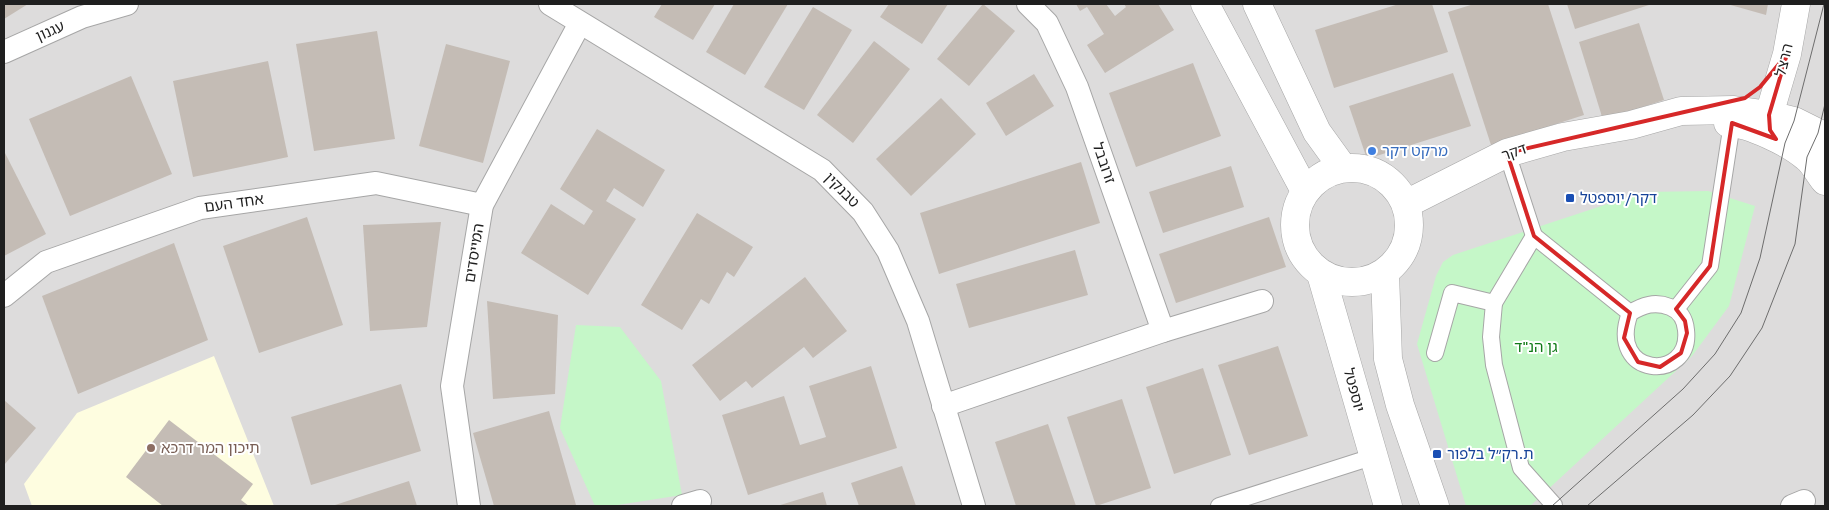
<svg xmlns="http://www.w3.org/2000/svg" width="1829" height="510" viewBox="0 0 1829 510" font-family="'Golos Text','Noto Sans Hebrew',sans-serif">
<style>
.residential{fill:#dddcdc}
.education{fill:#fefde0}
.park{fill:#c5f7c8}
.building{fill:#c4bcb5}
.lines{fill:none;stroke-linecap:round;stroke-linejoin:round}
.pedestrian-casing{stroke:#a6a6a6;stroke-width:18}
.minor-casing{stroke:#a6a6a6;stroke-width:24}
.tertiary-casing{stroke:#a6a6a6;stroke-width:29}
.pedestrian{stroke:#fff;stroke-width:16}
.minor{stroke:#fff;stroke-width:22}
.tertiary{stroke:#fff;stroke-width:28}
.tram{stroke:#6d6d6d;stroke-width:1}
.marked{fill:none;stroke:#d62828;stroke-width:4;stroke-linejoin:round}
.shop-dot{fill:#3f7fe0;stroke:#fff;stroke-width:2}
.transit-dot{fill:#1a4fb4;stroke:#fff;stroke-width:2}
.education-dot{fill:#8d6e63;stroke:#fff;stroke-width:2}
.labels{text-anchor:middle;stroke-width:4;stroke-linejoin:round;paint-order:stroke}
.street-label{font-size:15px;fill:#1f1f1f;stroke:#fff}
.shop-label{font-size:15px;fill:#366cbe;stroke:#fff;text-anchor:start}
.transit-label{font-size:15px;fill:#164399;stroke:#fff;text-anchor:start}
.park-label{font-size:15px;fill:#107a17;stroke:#fff}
.education-label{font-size:15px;fill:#785e54;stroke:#fff;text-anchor:start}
</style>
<rect width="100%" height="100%" fill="#efece6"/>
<rect class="residential" x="4" y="4" width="1821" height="502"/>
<polygon class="education" points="214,356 274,506 32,506 24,484 77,413"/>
<g class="park">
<polygon points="1708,191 1755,206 1729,306 1692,356 1530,506 1466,506 1417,344 1436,276 1443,262 1453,255 1644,192"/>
<polygon points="576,325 620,327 661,381 682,495 611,506 595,506 560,428"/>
</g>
<g class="building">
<polygon points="4,4 28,4 4,19"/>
<polygon points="662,4 715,4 693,40 654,17"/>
<polygon points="734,4 788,4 745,75 706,52"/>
<polygon points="889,4 948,4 922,44 880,17"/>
<polygon points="983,4 1015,31 969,86 937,59"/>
<polygon points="1076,4 1106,4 1115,16 1126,7 1124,4 1158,4 1174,30 1105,73 1087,45 1104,34 1087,7 1080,11"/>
<polygon points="1399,4 1432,4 1448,52 1334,88 1315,30"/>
<polygon points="1474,4 1548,4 1584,115 1491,145 1448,12"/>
<polygon points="1567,4 1652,4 1575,29"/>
<polygon points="1727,4 1768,4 1766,15"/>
<polygon points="813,7 852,30 804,110 764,87"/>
<polygon points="1639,23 1664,100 1603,120 1579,42"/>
<polygon points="377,31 395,139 314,151 296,44"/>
<polygon points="874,41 910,69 853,143 817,115"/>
<polygon points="446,44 510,61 483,163 419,146"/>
<polygon points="268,61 288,157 193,177 173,81"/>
<polygon points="1193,63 1221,136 1136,167 1109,93"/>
<polygon points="1453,73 1471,126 1367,159 1349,106"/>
<polygon points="1034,74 1054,106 1006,136 986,103"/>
<polygon points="131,76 172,174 70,216 29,119"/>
<polygon points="941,98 976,134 911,196 876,159"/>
<polygon points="597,129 665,170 643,207 614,188 606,201 636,219 588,295 521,253 551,204 584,225 593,211 560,189"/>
<polygon points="4,151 46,234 4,256"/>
<polygon points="1081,162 1100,223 939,274 920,213"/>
<polygon points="1231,166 1244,207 1163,233 1149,192"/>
<polygon points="697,213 753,247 734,277 727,272 709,304 701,299 682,330 641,305"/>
<polygon points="307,217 343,325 259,353 223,246"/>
<polygon points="1269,217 1286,267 1176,303 1159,254"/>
<polygon points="441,222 427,327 370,331 363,225"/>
<polygon points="174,243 208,340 78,394 42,296"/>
<polygon points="1075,250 1088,295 969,328 956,284"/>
<polygon points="805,277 847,331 813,358 804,347 752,388 746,381 720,401 692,365"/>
<polygon points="487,301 558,315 555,394 493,399"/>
<polygon points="1278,346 1308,436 1249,455 1218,365"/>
<polygon points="871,366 897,448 748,495 722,415 784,396 800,445 826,437 809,386"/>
<polygon points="1203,368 1231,455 1174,474 1146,387"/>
<polygon points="401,384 421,451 311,485 291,417"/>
<polygon points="1122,399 1151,488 1096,506 1067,417"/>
<polygon points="4,400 36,428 4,465"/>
<polygon points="549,411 576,505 494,506 473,433"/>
<polygon points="169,420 253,484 241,500 249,506 163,506 126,477"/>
<polygon points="1048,424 1076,506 1016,506 995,442"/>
<polygon points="902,466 916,506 859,506 851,483"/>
<polygon points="409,481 417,506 332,506"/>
<polygon points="823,492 827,506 777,506"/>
</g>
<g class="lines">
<g class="pedestrian-casing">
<g id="pedestrian">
<polyline points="1507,153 1534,236"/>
<path d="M1494,303L1534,236L1630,313C1643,305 1655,301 1670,307C1680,311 1685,319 1686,330C1692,383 1606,378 1630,313"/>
<polyline points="1676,309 1710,266 1732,123"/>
<polyline points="1435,353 1452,293 1494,303 1491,337 1494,365 1521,468 1554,505"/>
<polyline points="1219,506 1372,457"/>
</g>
</g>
<g class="minor-casing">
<g id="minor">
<polyline points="550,4 822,170 863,212 888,251 918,321 974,506"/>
<polyline points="1028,4 1047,23 1077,87 1163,331"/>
<polyline points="4,52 82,17 127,4"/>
<polyline points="4,296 46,262 200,208 376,183 482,205"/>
<polyline points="943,406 1163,331 1262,301"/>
<polyline points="469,506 452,386 482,205 580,23"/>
<polyline points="683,506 700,501"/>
<polyline points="1792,506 1804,501"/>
</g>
</g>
<g class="tertiary-casing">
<g id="tertiary">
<polyline points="1205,4 1305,191"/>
<polyline points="1257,4 1317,132 1343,168"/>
<path d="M1728,123C1749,123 1790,143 1806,157C1814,163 1819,174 1825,181"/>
<polyline points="1772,133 1769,115 1787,54 1796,4"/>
<circle cx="1352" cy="225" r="57"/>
<polyline points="1406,204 1507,153 1563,137 1631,125 1681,111 1734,110 1769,115 1794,121 1818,133 1825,145"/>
<polyline points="1385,273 1388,359 1400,405 1435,506"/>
<polyline points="1321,274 1388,506"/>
</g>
</g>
<use href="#pedestrian" class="pedestrian"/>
<use href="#minor" class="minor"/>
<use href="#tertiary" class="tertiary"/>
<g class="tram">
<polyline points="1552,506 1683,389 1715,354 1741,313 1760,258 1785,143 1794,121 1824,4"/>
<polyline points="1587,506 1693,415 1730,376 1762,328 1795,244 1807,157 1818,133 1825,104"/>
</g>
</g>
<path class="marked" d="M1787,54L1769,115L1770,130L1776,139L1732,123L1710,266L1676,309L1685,321L1687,333L1681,353L1660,367L1638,362L1624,338L1630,313L1534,236L1507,153L1745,98L1760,87Z"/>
<circle class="shop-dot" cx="1372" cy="151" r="5"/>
<g class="transit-dot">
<rect x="1565" y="193" width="10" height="10" rx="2.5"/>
<rect x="1432" y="449" width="10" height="10" rx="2.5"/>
</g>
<circle class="education-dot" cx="151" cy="448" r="5"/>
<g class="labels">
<g class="street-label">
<text transform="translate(50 31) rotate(-24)" y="5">עגנון</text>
<text transform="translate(1784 60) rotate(-76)" y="5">הרצל</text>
<text transform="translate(1514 152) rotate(-19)" y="5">דקר</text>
<text transform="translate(1104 163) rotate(71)" y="5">זרובבל</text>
<text transform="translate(842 190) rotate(45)" y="5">טבנקין</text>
<text transform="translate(234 203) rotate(-8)" y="5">אחד העם</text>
<text transform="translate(474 253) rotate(-81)" y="5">המייסדים</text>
<text transform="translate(1354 390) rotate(75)" y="5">יוספטל</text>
</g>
<g class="shop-label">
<text x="1382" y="156">מרקט דקר</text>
</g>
<g class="transit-label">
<text x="1580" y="203">דקר/יוספטל</text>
<text x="1447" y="459">ת.רק״ל בלפור</text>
</g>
<g class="park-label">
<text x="1536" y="352">גן הנ"ד</text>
</g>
<g class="education-label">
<text x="161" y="453">תיכון המר דרכא</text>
</g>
</g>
<rect width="1829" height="510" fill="none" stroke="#1f1f1f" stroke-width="10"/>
</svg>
